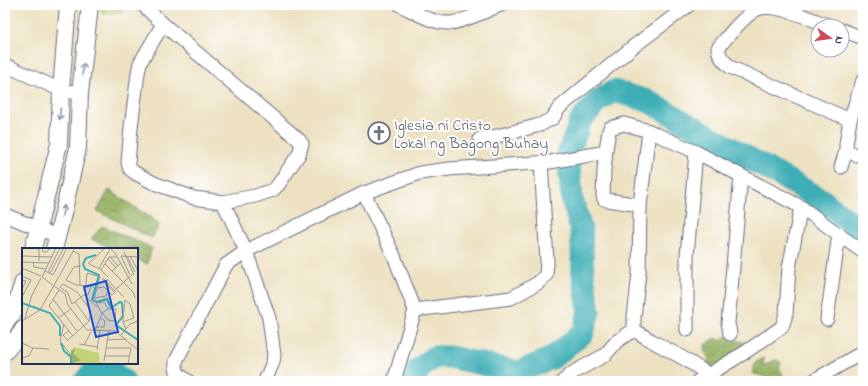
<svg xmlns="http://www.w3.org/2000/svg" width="868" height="386" viewBox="0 0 868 386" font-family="'Indie Flower',sans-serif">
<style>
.grass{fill:url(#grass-tufts);stroke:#6e806a}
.forest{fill:url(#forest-crowns);stroke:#5a7262}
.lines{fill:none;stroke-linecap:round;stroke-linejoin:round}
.river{stroke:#3daeb6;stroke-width:23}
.minor-casing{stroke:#646d81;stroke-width:15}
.tertiary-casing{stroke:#646d81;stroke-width:18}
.minor{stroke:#fff;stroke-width:13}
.tertiary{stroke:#fff;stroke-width:16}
.oneway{stroke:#8d97ae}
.labels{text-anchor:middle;stroke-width:4;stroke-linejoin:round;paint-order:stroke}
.worship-label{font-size:16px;fill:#5b616d;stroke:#fff;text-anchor:start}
.inset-river{fill:none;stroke:#3daeb6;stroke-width:2}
.inset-road{fill:none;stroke:#999a99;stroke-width:1}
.view{fill:#1d4ed8;fill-opacity:0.15;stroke:#1d4ed8;stroke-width:2}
.inset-edge{fill:none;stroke:#1b2f5e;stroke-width:2}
</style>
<defs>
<pattern id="grass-tufts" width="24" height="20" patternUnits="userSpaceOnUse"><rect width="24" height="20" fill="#c2d275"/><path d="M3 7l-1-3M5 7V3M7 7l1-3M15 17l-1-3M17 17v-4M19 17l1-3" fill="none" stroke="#a6b568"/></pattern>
<pattern id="forest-crowns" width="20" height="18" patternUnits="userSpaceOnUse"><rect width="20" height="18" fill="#99b466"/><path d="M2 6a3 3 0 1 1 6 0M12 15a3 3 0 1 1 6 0" fill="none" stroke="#7c9357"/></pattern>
</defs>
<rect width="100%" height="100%" fill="#fff"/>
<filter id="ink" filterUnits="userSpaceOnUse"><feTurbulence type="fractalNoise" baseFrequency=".025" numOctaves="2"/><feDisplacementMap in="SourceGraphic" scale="8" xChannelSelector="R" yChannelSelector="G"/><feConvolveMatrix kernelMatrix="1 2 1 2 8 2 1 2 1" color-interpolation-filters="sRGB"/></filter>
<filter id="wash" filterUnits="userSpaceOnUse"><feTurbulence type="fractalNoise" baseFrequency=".012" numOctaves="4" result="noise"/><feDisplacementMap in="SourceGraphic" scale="16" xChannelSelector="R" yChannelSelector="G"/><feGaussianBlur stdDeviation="0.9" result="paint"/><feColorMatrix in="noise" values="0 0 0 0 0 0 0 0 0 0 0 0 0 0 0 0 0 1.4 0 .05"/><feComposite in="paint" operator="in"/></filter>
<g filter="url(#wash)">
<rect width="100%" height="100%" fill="#ede1c1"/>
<polygon class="grass" points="100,5 123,5 121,12 102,14"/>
<g class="forest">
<polygon points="109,190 160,224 152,238 97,211"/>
<polygon points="102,226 152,248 147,264 137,259 137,249 114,249 91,239"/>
<polygon points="726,336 734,342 735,340 753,345 726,369 706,365 709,359 704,350 706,344 716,338 721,341"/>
<path d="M764,358L763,366L776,360L781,362L779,368L783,375L779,379H773L752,373L755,363C759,361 760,359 764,358Z"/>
</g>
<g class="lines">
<g class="river">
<polyline points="85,381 90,375 110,370 124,381"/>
<polyline points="415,381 418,370 434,357 450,357 519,372 552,358 583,333 589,311 583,274 581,229 572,199 568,154 581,120 598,101 614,91 648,101 821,199 863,232"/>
</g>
</g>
</g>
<g filter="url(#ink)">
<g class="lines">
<g class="minor-casing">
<g id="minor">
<polyline points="143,5 163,24 299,140 302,144 299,154 278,185 273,190 255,196 223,202 194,198 154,183 135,173 130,169 128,163 131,127 138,73 140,63 163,24"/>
<path d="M400,5C415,12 433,24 450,23C464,22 487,10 501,5"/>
<path d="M830,26C812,20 775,2 758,9C745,14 728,36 718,48C719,57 724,61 730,67L850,120"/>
<polyline points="842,30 863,38"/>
<polyline points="5,65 61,90 80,93"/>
<polyline points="649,131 640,205 639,273 634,317 634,330 652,341 683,358 708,374"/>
<polyline points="480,139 497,136 536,126 542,124 553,118 559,108 583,88 634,46 689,5"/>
<polyline points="606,149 604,170 603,196 604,199 607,200 640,205"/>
<polyline points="846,151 863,157"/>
<polyline points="841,167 846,151 846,144 850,120 863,80"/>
<polyline points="364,193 394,256 415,310 394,381"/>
<polyline points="223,202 246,251 269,318 274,355 273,362 265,381"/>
<polyline points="5,215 57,236"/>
<polyline points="415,310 511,298 538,283 546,275 547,261 541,162"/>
<polyline points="827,319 839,234"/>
<polyline points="687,330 687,256 696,152"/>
<polyline points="730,334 728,323 741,176"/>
<path d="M188,381C179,375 175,373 176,361L226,265L246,251L364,193L420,173L449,169L550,162L601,153L606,149L609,131L610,128L624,124L649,131L696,152L801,207L863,252"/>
<polyline points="563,381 574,372 605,355 617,341 634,330"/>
<polyline points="698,381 744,353 782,327 786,314 789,268 801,207"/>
<polyline points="813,381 863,352"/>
</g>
</g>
<g class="tertiary-casing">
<g id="tertiary">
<polyline points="33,249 59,144 61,90 68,5"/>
<polyline points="54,249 61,222 78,148 80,93 90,5"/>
<polyline points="5,324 14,311 23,282"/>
<polyline points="5,352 21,333 23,329"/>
</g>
</g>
<use href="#minor" class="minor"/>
<use href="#tertiary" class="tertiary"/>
</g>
<defs><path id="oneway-shaft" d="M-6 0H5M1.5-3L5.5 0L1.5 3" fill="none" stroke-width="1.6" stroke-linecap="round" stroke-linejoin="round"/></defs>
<g class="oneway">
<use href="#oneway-shaft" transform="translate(83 69) rotate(-83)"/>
<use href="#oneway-shaft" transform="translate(60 114) rotate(93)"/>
<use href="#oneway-shaft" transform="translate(63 211) rotate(-77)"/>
</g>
</g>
<defs>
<g id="church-ring" transform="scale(1.15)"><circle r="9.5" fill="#fff" stroke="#6b7280" stroke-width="1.5"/><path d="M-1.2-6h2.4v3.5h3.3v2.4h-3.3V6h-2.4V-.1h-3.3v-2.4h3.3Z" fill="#6b7280"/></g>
</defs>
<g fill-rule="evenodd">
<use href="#church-ring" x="379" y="133"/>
</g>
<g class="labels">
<g class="worship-label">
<text x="394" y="130">Iglesia ni Cristo<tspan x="394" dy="18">Lokal ng Bagong Buhay</tspan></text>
</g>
</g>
<g transform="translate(22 248)">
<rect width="116" height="116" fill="#ede1c1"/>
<path d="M52,99L77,105L78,114L95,116H54Z" fill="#c2d275"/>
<path d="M53,100L52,106L59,112L49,116V102Z" fill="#99b466"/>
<path class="inset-river" d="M74,7L64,10L61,16L63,21L77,27L70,52L75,54L85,51L89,60L98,54L100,55L101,68L94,77L116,92M0,55L28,65L38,78V88M39,95L42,103L49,109V116"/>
<path class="inset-road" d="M17,0V13M20,0L21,4H24L29,0M88,0L93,5L110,36M51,3L57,6L58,37M102,4L112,27M0,8L30,9M105,8L113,24M108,8L115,21M88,9L96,18M86,11L94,20M0,14L27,15M11,14L12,19L23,21M66,16L83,0M67,16L78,21L86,29M83,16L111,44L113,50M59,18L52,19L44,32L54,37L72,38M0,20L19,28M77,20L88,1M79,22L87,9H95M23,23L31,27L45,0M90,23L99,15M26,24L38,0M28,25L42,0M108,27L99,8L116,9M0,28L9,32L0,49M20,29L43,46L46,57L65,82L93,83L116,102M20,29L34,0M81,30L93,43M80,31L92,44M85,31L94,41M0,32L4,33L0,41M69,38L66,47L63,44L65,25L78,29L72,51L78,62L80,65L86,72L93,73L94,61H86L80,65V66L79,68M75,40L82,39L90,47L94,43M37,42L27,58L51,88M102,49L94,41L111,26M72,50L84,48L86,43M31,51L55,83M53,54L67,73M76,55L82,54L86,61M50,56L62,47L75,59M3,70L10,47L19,30M36,70L49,61M0,73L18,62L53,0M101,74L112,70L108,56L103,52L101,71V74L104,81M42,76L38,93L49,107M73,79H82L83,73L79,70M72,85L79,68M99,87L108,76L116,73M46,92L67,73L69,63L55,44L41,36L38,39L46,45L50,56M85,92L104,91M46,93L41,87L47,83M0,95L11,100M57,96L76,99M62,97L69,84M11,100L27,101M84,100H109M75,102L78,83M83,108H108M0,110L7,108L11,100M82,113L87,82M106,116L109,100"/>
<path class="view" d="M84,33L96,84L74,89L62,39Z"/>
<rect width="116" height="116" class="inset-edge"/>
</g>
<rect width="868" height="386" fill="none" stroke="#fff" stroke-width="20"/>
<g transform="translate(830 38) rotate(104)"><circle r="19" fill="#ffffff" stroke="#a4acbf"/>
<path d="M0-3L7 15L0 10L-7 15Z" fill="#d1495b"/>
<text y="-6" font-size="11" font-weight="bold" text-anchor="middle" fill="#1b2f5e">N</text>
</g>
</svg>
